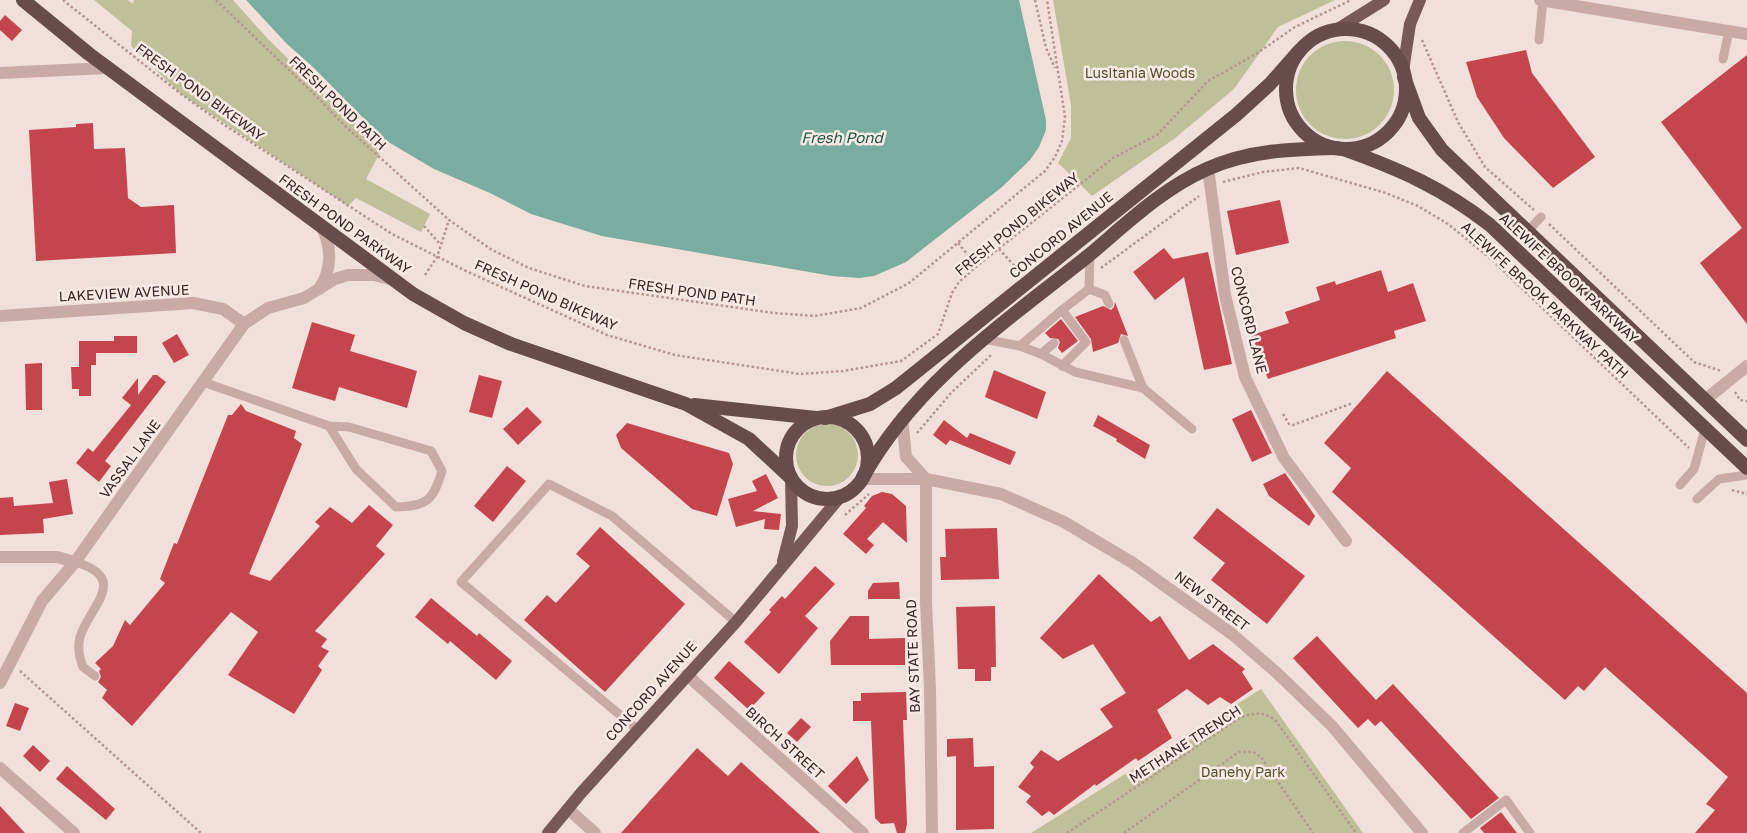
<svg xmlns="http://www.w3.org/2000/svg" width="1747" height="833" viewBox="0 0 1747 833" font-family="'Golos Text',sans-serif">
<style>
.green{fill:#bfc09a}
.water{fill:#79ad9f}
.building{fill:#c4454d}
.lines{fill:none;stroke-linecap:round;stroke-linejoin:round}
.path{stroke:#b49590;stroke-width:2.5;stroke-dasharray:2.5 2.5;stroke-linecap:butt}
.service{stroke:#c9aba6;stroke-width:9}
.minor{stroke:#c9aba6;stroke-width:12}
.primary{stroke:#775958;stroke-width:12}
.trunk{stroke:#664c4b;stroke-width:14}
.labels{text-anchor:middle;stroke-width:5;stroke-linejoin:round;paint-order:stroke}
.park-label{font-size:14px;fill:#50532b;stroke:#f9eae6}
.street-label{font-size:14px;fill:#352727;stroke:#f9eae6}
.water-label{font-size:15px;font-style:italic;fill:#1d5548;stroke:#f9eae6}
</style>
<rect width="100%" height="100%" fill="#f1dfda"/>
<g class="green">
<polygon points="94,0 128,0 133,4 134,0 233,0 268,39 353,123 383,147 366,179 430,214 421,232 356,198 348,206 181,94 131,46 132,31"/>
<polygon points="1053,0 1335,0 1278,27 1234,89 1174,139 1092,196 1058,163 1071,138 1071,105"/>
<circle cx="1345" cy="90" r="49"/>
<circle cx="827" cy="455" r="31"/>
<polygon points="1261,689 1363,833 1031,833"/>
</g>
<polygon class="water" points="246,0 1019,0 1046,120 1046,130 1039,147 1030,160 1002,187 906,262 874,276 859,278 832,276 602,236 531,214 490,193 434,169 385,140 313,67 287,44"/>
<g class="building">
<polygon points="5,15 22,30 12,41 0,30 0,21"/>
<polygon points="1526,50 1532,73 1595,157 1553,188 1504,138 1477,97 1466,62"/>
<polygon points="1747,55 1747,324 1700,263 1742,228 1661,122"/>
<polygon points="93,123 94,149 125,148 128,198 141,207 174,205 176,253 36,261 29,130 76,127 76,124"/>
<polygon points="1280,200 1289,243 1236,255 1227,211"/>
<polygon points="1164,248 1173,259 1208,252 1232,364 1204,370 1184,277 1155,300 1133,272"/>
<polygon points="1381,270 1388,292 1413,283 1426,321 1394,331 1396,338 1268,379 1252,335 1289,323 1285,312 1320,300 1316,287 1335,281 1336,285"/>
<polygon points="1115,302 1128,336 1121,334 1118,343 1093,352 1091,339 1075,317 1103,306 1111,310 1114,307"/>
<polygon points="1061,319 1078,341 1062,353 1058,348 1060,342 1058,339 1050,338 1045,333"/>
<polygon points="312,322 355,335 350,351 417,371 407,408 339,387 335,401 292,388"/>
<polygon points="177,334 189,355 174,363 162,343"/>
<polygon points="114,336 137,336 137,353 96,353 96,365 91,365 91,396 79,396 79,389 72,389 71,367 79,367 79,341 114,341"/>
<polygon points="42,363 42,410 26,410 25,364"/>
<polygon points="994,370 1046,392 1037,419 985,397"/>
<polygon points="1387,371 1747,693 1747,833 1695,833 1715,810 1706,804 1728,777 1605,667 1584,691 1578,686 1565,700 1332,492 1351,468 1324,443"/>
<polygon points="153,375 157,375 166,382 105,461 111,466 99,482 76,463 88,448 93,452 131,405 122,398 138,378 138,395"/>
<polygon points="479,375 502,381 492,418 469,412"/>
<polygon points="241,404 246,411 296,431 294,438 302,444 249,574 270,581 320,526 315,522 330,507 352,523 369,505 393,525 376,546 385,554 315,631 327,639 321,647 329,651 318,666 322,670 294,714 228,675 258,632 231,612 132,726 102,698 107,690 98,682 101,677 99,671 101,669 95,663 113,646 125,620 130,625 165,583 160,579 174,543 177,544 228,415 232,415"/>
<polygon points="527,407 542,422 518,445 503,429"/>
<polygon points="1251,410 1272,453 1252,462 1232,419"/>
<polygon points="1098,415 1150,445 1145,459 1116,441 1117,439 1093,426"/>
<polygon points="944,420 967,438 970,433 1016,452 1010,465 950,440 946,445 933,435"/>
<polygon points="627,423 729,453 733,464 717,516 692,509 621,448 616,435"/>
<polygon points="507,466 526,481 493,522 474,506"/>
<polygon points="1285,473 1315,516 1309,526 1269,496 1263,484"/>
<polygon points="766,474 778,498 753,511 781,514 779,530 764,529 765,519 736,527 728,499 757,491 752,481"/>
<polygon points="67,479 73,514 43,519 44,533 0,535 0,498 13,497 14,506 53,503 49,482"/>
<polygon points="882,492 892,494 906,506 907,543 883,522 867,539 874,545 866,554 843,534 866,508 864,506 872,496"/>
<polygon points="1217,508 1305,576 1267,624 1211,580 1225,563 1193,538"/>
<polygon points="600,527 685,604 605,692 524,620 547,595 556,603 590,566 576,554"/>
<polygon points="997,528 999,579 941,580 940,557 946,557 945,529"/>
<polygon points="815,566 835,584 805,616 818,628 779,674 744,642 771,612 769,610 782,596 785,599"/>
<polygon points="1099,574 1151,622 1160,616 1189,660 1213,644 1245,669 1242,672 1253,689 1231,704 1220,697 1208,705 1187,689 1157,710 1172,738 1138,761 1136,758 1096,786 1095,784 1054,815 1049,811 1042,816 1026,802 1031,796 1018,787 1034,767 1030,763 1041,750 1058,761 1113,727 1100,709 1126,693 1093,644 1063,659 1040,638"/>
<polygon points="899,582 900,599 868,599 868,591 873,583"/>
<polygon points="431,598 477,636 479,633 512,661 496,680 450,641 448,644 415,617"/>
<polygon points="995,606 996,667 991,667 991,681 975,681 975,669 958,669 956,607"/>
<polygon points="850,616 869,616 869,639 905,638 905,665 831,665 830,641"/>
<polygon points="1317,636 1376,700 1393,684 1499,798 1471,819 1381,721 1375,726 1368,719 1358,728 1293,658"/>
<polygon points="729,661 765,693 749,710 714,678"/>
<polygon points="906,692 907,720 903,720 907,824 905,833 897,833 894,823 881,824 875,818 871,721 853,721 853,701 861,701 861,693"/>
<polygon points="15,703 29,708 20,731 6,726"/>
<polygon points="801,718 811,727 797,742 787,733"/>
<polygon points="973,738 974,767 994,766 994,829 956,830 956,756 947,757 947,739"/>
<polygon points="33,745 50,761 40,772 23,756"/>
<polygon points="697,748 728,776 741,762 820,833 621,833"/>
<polygon points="857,756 869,780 846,804 828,786"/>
<polygon points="67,766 115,809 106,820 56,779"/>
<polygon points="0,806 25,833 0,833"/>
<polygon points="1501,812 1517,833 1484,833 1480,828"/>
</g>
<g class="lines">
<g class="path">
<polyline points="63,0 181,94 223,124 392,234 466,271 607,335 675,355 800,374 843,371 901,361 938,334 952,293 959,282 977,266 1113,158 1157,135 1208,81 1256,54 1295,27 1351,0"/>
<polyline points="216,0 314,94 344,125 449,220 492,250 529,268 585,286 774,313 815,316 861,308 909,283 1045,171 1055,157 1062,141 1065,117 1047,0"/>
<polyline points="1035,0 1046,48 1055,68"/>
<polyline points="1422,40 1458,122 1485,167 1534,210"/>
<polyline points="1223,182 1263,172 1299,168 1386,193 1418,206 1448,224 1491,259 1689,448"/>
<polyline points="1549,224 1694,362 1721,371"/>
<polyline points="424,226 440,244"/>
<polyline points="958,243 977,266"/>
<polyline points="999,249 1020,272"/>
<polyline points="1101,268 1199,196"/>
<polyline points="425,275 437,257 449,220"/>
<polyline points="1735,392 1740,400 1747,401"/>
<polyline points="1283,414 1289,424 1293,425 1353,403"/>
<polyline points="917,433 951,393 992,354"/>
<polyline points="1732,490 1747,494"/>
<polyline points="845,515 869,494"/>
<polyline points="20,671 201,833"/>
<path d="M1067,833L1241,717C1255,713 1263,711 1275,720L1356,833"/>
<polyline points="1124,833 1239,752 1253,752 1261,757 1313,833"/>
</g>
<g class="service">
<polyline points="1539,40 1543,0"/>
<polyline points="1723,59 1729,31"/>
<polyline points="1527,232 1541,217"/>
<polyline points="1089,289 1105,295 1109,304"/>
<polyline points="983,339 1020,346 1041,354 1075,372 1143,388 1192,429"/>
<polyline points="1124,340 1143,388"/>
<polyline points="1020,346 1062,310"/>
<polyline points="1041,354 1054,343"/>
<polyline points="1062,366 1086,342 1062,310 1089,289 1090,254"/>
<path d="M203,382L329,426L349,427L431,451L442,471C433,500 428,506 396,507L356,469L329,426"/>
<polyline points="1680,485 1694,469 1705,429"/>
<polyline points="1697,499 1719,479 1747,475"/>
<path d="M75,562C131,578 89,607 80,637C77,648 79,657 83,667L95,676"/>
<polyline points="638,730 461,582 549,484 612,516 736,622"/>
<polyline points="1463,833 1506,800 1530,833"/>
</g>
<g class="minor">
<polyline points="1540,0 1747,34"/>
<polyline points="0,73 107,68"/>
<polyline points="1208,168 1225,295 1245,377 1284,458 1346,541"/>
<path d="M319,289C332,270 332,248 322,228"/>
<polyline points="0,316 193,303 223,309 244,324"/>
<polyline points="1705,400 1747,366"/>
<polyline points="902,418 906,457 926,479"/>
<polyline points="861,479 926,479 1001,494 1064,522 1133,563 1232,634 1277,673 1332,726 1422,833"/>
<polyline points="926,479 926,603 930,688 932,833"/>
<polyline points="0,557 57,557 75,562"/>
<polyline points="687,675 863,833"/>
<polyline points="0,683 42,601 75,562 244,324 268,308 304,298 335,279 348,275 374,275 390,279"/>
<polyline points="0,768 74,833"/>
<polyline points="568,809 595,833"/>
</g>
<g class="primary">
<polyline points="1336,30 1384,0"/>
<polyline points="1403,71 1410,24 1420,0"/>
<polyline points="783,561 792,526 791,478"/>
<polyline points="548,833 581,793 736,622 840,497"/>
</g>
<g class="trunk">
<polyline points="23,0 89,54 413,294 464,323 511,344 686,404 749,439 791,478"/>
<circle cx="1346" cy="89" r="60"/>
<polyline points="1404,77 1419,118 1442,150 1747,440"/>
<path d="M1343,149C1399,169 1443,188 1490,225L1747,468"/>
<polyline points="694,405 816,418"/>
<circle cx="827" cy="458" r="41"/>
<polyline points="825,418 870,404 896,388 1236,115 1270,84 1299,51"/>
<path d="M863,477C915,383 1005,322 1088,256C1125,225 1163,188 1207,169C1249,150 1292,149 1337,148"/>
</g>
</g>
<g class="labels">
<g class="park-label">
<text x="1140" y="78">Lusitania Woods</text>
<text x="1243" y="777">Danehy Park</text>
</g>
<g class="street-label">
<text transform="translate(200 92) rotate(36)" y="5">FRESH POND BIKEWAY</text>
<text transform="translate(338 103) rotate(44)" y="5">FRESH POND PATH</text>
<text transform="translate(345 224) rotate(36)" y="5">FRESH POND PARKWAY</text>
<text transform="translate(1017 224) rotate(-39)" y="5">FRESH POND BIKEWAY</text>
<text transform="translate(1061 235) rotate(-39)" y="5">CONCORD AVENUE</text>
<text transform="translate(1569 278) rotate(43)" y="5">ALEWIFE BROOK PARKWAY</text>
<text transform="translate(692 292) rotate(8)" y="5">FRESH POND PATH</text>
<text transform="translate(124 293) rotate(-3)" y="5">LAKEVIEW AVENUE</text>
<text transform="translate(546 295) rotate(24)" y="5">FRESH POND BIKEWAY</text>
<text transform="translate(1545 300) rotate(43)" y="5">ALEWIFE BROOK PARKWAY PATH</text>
<text transform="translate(1249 320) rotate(76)" y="5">CONCORD LANE</text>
<text transform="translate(130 459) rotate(-54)" y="5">VASSAL LANE</text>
<text transform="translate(1212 601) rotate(37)" y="5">NEW STREET</text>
<text transform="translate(913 656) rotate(-92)" y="5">BAY STATE ROAD</text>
<text transform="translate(651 691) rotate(-48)" y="5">CONCORD AVENUE</text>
<text transform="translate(785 743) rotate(42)" y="5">BIRCH STREET</text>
<text transform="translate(1185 744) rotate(-33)" y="5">METHANE TRENCH</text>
</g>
<g class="water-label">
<text x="842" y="143">Fresh Pond</text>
</g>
</g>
</svg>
